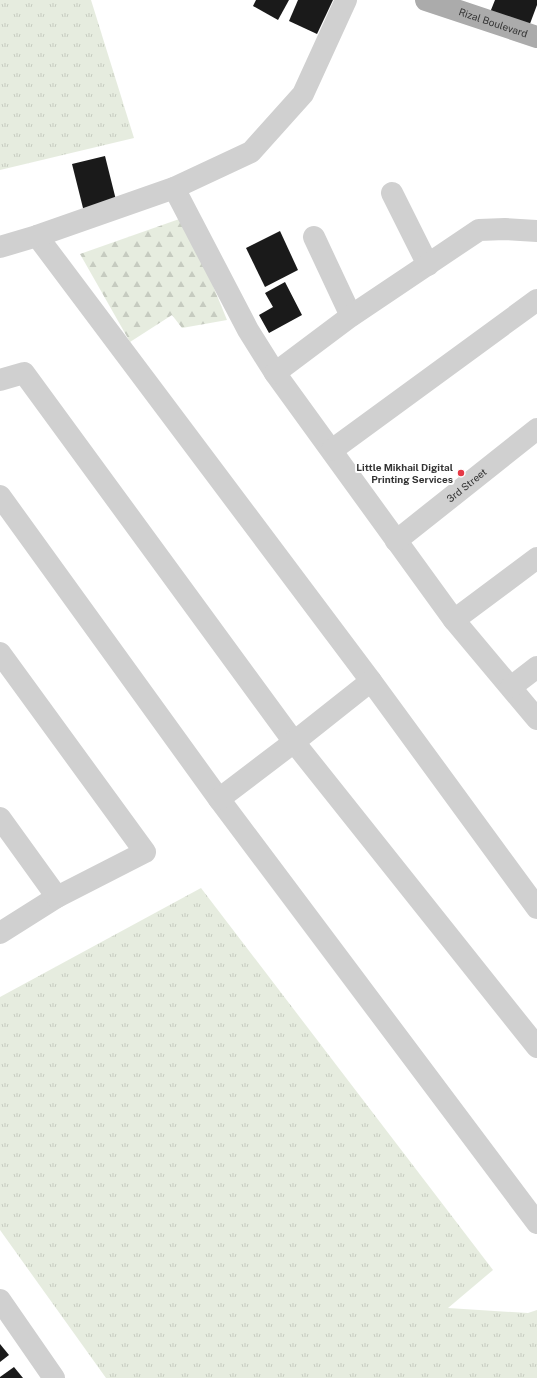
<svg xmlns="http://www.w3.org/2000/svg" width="537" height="1378" viewBox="0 0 537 1378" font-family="'Public Sans',sans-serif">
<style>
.grass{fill:url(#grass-tufts)}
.forest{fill:url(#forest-firs)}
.building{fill:#1a1a1a}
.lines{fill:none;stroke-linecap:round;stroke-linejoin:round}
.minor{stroke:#d0d0d0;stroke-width:22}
.major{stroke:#ababab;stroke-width:22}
.poi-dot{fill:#e63946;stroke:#fff;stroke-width:1.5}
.labels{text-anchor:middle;stroke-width:4;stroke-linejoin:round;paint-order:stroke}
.street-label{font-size:10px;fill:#333;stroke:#fff}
.poi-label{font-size:10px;font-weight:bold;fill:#333;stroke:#fff;text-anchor:end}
</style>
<defs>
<pattern id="grass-tufts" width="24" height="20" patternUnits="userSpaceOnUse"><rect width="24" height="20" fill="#e6ecdf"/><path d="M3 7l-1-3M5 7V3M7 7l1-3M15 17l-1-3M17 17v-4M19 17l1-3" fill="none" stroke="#c6cbc0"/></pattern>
<pattern id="forest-firs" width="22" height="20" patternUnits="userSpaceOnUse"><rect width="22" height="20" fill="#e6ecdf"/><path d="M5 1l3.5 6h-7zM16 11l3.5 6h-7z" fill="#c6cbc0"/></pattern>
</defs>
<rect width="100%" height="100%" fill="#fff"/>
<g class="grass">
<polygon points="0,0 91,0 134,138 0,170"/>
<polygon points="201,888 493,1270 448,1308 528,1313 537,1310 537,1378 106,1378 0,1230 0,997"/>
</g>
<polygon class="forest" points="185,217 227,320 182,328 172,315 130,342 80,254"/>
<g class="building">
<polygon points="256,0 289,0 278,20 253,6"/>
<polygon points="298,0 333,0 317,34 289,21"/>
<polygon points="495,0 537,0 537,5 528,29 489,15"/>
<polygon points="105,156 117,204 84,212 72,164"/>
<polygon points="280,231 298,270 265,287 246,248"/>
<polygon points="285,282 302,315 269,333 259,315 273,307 265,293"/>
<polygon points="0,1344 9,1355 0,1362"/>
<polygon points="14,1367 23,1378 0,1378 0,1377"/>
</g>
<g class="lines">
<g class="minor">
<polyline points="174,188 248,330 275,373 454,620 537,719"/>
<polyline points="392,193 428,265"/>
<polyline points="37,236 371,681 537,908"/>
<polyline points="314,237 351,316"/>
<polyline points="0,247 37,236 174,188 251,152 303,94 346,0"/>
<polyline points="275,373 351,316 479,230 505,229 537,231"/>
<polyline points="0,380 24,373 294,742 537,1047"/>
<polyline points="332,450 537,300"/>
<polyline points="0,496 219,799 537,1223"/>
<path id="s1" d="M396,541L537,429"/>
<polyline points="454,620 537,558"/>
<polyline points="0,653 145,852 57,897 0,933"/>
<polyline points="511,687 537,667"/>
<polyline points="219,799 294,742 371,681"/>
<polyline points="0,818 57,897"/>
<polyline points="0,1300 54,1378"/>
</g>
<path class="major" id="s2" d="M426,0L537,37"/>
</g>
<circle class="poi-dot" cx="461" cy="473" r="4"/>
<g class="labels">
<g class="street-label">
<text dy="4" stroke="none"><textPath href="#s2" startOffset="71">Rizal Boulevard</textPath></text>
<text dy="4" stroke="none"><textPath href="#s1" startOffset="90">3rd Street</textPath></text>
</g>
<g class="poi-label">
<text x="453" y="471">Little Mikhail Digital<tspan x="453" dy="12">Printing Services</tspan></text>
</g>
</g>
</svg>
